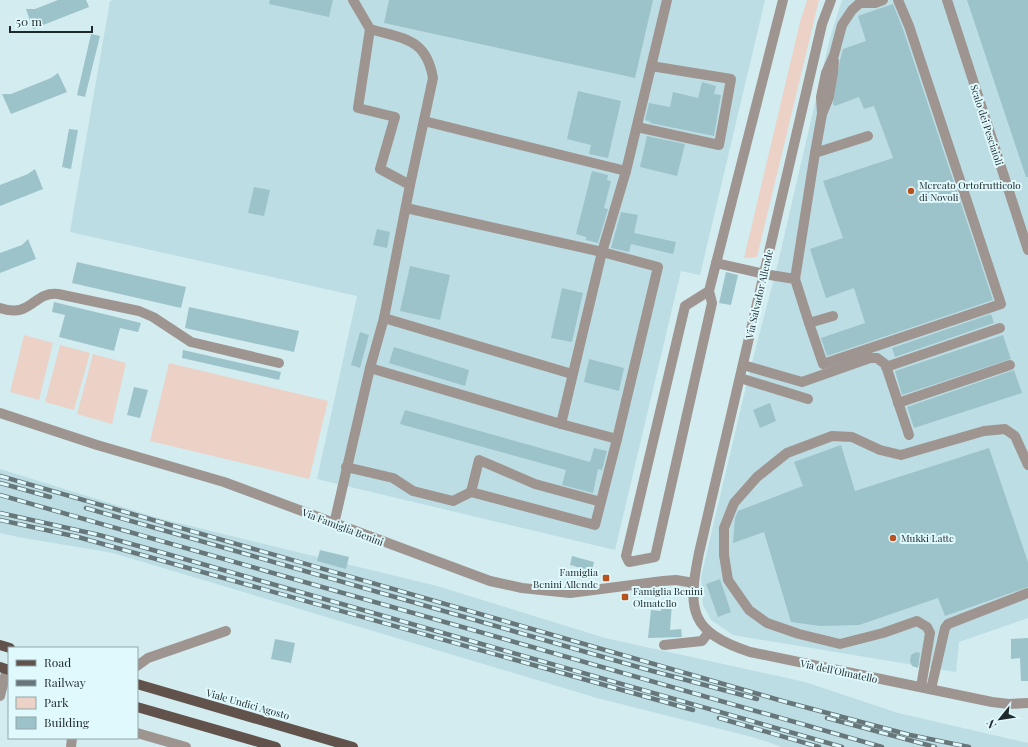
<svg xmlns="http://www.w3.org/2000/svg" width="1028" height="747" viewBox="0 0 1028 747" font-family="'Playfair Display',serif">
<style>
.built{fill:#bcdde3}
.green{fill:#ecd2c6}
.building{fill:#9dc3ca}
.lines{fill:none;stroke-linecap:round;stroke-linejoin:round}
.minor{stroke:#9e9591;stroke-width:10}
.major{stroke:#62524c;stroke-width:10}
.rail-casing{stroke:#667679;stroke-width:4.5}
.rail{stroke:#dff9fd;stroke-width:3;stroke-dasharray:9;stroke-linecap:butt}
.poi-dot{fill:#b75320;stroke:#dff9fd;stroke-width:1.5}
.labels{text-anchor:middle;stroke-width:4;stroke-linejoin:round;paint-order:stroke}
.street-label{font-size:10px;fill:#1f282a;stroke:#dff9fd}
.poi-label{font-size:10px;fill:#1f282a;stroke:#dff9fd;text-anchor:start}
</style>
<rect width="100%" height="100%" fill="#d2ecf0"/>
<g class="built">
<polygon points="113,0 765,0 700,275 681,271 615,550 317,479 357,296 70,232 110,1"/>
<polygon points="842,0 1028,0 1028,618 959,642 956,672 733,635 711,620 703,605 701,577 749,374 778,263 830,38"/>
<polygon points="0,469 158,518 437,586 605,638 805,682 898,713 1028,743 1028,747 782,747 752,737 597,698 113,553 18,537 0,533"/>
</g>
<g class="green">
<polygon points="807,0 819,0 757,257 744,258 800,22"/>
<polygon points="24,335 53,343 39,400 10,392"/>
<polygon points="60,345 90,353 74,410 45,402"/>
<polygon points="93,354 126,363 112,424 77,414"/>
<polygon points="169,363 328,401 309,479 150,441"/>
</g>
<g class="building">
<polygon points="58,0 86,0 89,7 33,29 26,9 35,9"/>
<polygon points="270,0 333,0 329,17 269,4"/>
<polygon points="389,0 653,0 635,78 384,23"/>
<polygon points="967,0 1028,0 1028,177 1026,177"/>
<polygon points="893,4 903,29 993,300 827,356 821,338 865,323 854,288 826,298 810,249 843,238 823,181 893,158 874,106 864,109 859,97 835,106 833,104 840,60 843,49 866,41 858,16"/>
<polygon points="91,34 100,36 85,97 77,95"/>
<polygon points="58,73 67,92 11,114 2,94 11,94 51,78"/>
<polygon points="702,82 716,86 714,94 721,95 714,136 650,123 651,122 645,120 649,103 670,107 673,92 698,98"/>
<polygon points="578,91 621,101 608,158 589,154 591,145 567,139"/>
<polygon points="69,129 78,130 71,169 62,167"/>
<polygon points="647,136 685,144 677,176 640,167"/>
<polygon points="35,169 43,189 0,206 0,185 28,174"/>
<polygon points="592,171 608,175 607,180 611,181 604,208 608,209 598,243 586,240 586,237 576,234"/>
<polygon points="254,187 270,190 264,216 248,213"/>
<polygon points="621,212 638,215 634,233 676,242 673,254 631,244 629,252 611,248"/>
<polygon points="377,229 390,232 387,248 373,245"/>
<polygon points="28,239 36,259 0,273 0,253 22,245"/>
<polygon points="77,262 186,287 181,308 72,283"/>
<polygon points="410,266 450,275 440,320 400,311"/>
<polygon points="726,272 738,275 731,305 719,303"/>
<polygon points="562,288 583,293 572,342 551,338"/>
<polygon points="54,302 141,323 138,332 120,328 114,351 59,337 65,315 52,312"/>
<polygon points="189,307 299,331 294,352 185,328"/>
<polygon points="991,314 994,323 895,357 892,348"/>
<polygon points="360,332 369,335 360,368 351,365"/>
<polygon points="1003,335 1011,359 902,395 895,371"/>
<polygon points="394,347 469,370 465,386 389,363"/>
<polygon points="183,350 281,372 279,380 182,358"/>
<polygon points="589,359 624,368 619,391 584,382"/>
<polygon points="1014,370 1022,393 914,428 907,407"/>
<polygon points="134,387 148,390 140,418 127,415"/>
<polygon points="770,403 776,421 760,428 753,410"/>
<polygon points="405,410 590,462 594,448 607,451 602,470 598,469 593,493 562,485 566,470 400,424"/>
<polygon points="841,445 855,491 989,448 1028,562 1028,587 945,616 938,598 859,625 820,626 791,622 764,532 733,543 735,518 738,511 803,486 794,462"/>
<polygon points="320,550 349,557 346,569 317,561"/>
<polygon points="572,556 594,562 592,571 570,565"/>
<polygon points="720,579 731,612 718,617 706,584"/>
<polygon points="662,603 672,603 670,630 681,629 682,637 648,638 651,610 661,611"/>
<polygon points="1028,638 1028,681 1021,681 1020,658 1011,659 1011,639"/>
<polygon points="275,639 295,643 291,663 271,659"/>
<polygon points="916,652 920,653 918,668 912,666 910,661 911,655"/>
</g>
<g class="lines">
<g class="minor">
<path d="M353,0L370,29L358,108L395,117L380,169L410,185L433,78C426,38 404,39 370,29"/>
<path d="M831,0L822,24L699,553C687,611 690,632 750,652L992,702L1009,704L1028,703"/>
<polyline points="947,0 1028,250"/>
<polyline points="862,3 875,3 883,0"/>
<polyline points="822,114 821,97 826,73 834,55 842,25 852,10 863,0"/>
<polyline points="424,121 626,171"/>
<polyline points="637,127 719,145 731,79 651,66"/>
<polyline points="815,153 822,114 829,97 833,73 834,61"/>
<polyline points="406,208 602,252 658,267 617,439"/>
<polyline points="716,263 764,274 795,279 809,323"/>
<polyline points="795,279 815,153 868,136"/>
<polyline points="709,291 685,306 626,556 629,562 655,557 712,303 709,291 783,0"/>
<path d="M0,308C32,319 33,291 58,294L139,311L153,317L191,342L279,363"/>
<polyline points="833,316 809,323 823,364 1001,304 909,26 898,0"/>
<polyline points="384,318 572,374"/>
<polyline points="743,365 802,382 870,358 877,358 885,364 887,369 909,435"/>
<polyline points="886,367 1000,328"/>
<polyline points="370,368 561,424 602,252 626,171 667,0"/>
<polyline points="740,378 808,399"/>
<polyline points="898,403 1010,365"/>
<polyline points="0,413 97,445 224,482 490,581 522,588 570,593 663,581 676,580 694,583"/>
<polyline points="561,424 617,439 595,525 471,492 479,460 535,484 601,502"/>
<polyline points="346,467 393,478 413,491 453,501 471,492"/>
<polyline points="334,524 370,368 384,318 410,185"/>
<polyline points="664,645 702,641 709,632"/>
<polyline points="137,666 148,658 226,631"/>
<polyline points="921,687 930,633 927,627 917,621 883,633 840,644 799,634 767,623 749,610 728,580 724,555 724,528 734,503 757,477 787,453 832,436 852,437 880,450 901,455 984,431 1005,429 1015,436 1028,465"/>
<polyline points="931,689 945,628 948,624 1028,593"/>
<polyline points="0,696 7,669"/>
<polyline points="137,733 186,747"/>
<polyline points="71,747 72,738"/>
</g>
<g class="major">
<polyline points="0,645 10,648"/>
<polyline points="0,667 9,670"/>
<polyline points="137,684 353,747"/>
<polyline points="137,707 276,747"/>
</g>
<g class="rail-casing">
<g id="rail">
<polyline points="0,476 786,702 910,735 969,747"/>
<polyline points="0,483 50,497"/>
<polyline points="0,495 882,747"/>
<polyline points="86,508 645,669 757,699"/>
<polyline points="0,513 99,535 160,552 842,747"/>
<polyline points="0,520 78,537 693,710"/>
<polyline points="719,718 819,747"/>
<polyline points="827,718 935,747"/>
</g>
</g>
<use href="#rail" class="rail"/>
</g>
<g class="poi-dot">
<circle cx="911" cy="191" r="4"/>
<circle cx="893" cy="538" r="4"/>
<rect x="602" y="574" width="8" height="8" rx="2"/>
<rect x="621" y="593" width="8" height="8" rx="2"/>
</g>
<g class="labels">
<g class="street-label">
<text transform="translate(987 125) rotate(72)" y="4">Scalo dei Pesciaioli</text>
<text transform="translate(759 294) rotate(-77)" y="4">Via Salvador Allende</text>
<text transform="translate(343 527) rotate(21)" y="4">Via Famiglia Benini</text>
<text transform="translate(839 671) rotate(12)" y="4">Via dell'Olmatello</text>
<text transform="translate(248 704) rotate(16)" y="4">Viale Undici Agosto</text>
</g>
<g class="poi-label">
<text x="919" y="189">Mercato Ortofrutticolo<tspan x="919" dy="12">di Novoli</tspan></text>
<text x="901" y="542">Mukki Latte</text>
<text x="598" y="576" text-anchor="end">Famiglia<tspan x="598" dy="12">Benini Allende</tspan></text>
<text x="633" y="595">Famiglia Benini<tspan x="633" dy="12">Olmatello</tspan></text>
</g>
</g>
<rect x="8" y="647" width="130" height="92" fill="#dff9fd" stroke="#92a5a9"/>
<rect x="16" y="660" width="20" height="6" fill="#62524c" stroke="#92a5a9"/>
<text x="44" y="667" font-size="12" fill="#1f282a">Road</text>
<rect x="16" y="680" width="20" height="6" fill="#667679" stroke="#92a5a9"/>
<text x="44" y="687" font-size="12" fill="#1f282a">Railway</text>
<rect x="16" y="697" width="20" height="12" fill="#ecd2c6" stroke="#92a5a9"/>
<text x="44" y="707" font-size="12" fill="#1f282a">Park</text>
<rect x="16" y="717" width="20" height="12" fill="#9dc3ca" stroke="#92a5a9"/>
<text x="44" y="727" font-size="12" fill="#1f282a">Building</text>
<g transform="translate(1000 719) rotate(240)" stroke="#dff9fd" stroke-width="3" paint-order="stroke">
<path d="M0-3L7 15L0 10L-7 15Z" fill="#1f282a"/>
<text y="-6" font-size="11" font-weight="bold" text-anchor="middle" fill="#1f282a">N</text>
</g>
<path d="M10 26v6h82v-6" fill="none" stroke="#1f282a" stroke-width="2"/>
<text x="16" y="26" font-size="12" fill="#1f282a" stroke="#dff9fd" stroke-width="3" paint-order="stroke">50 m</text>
</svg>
